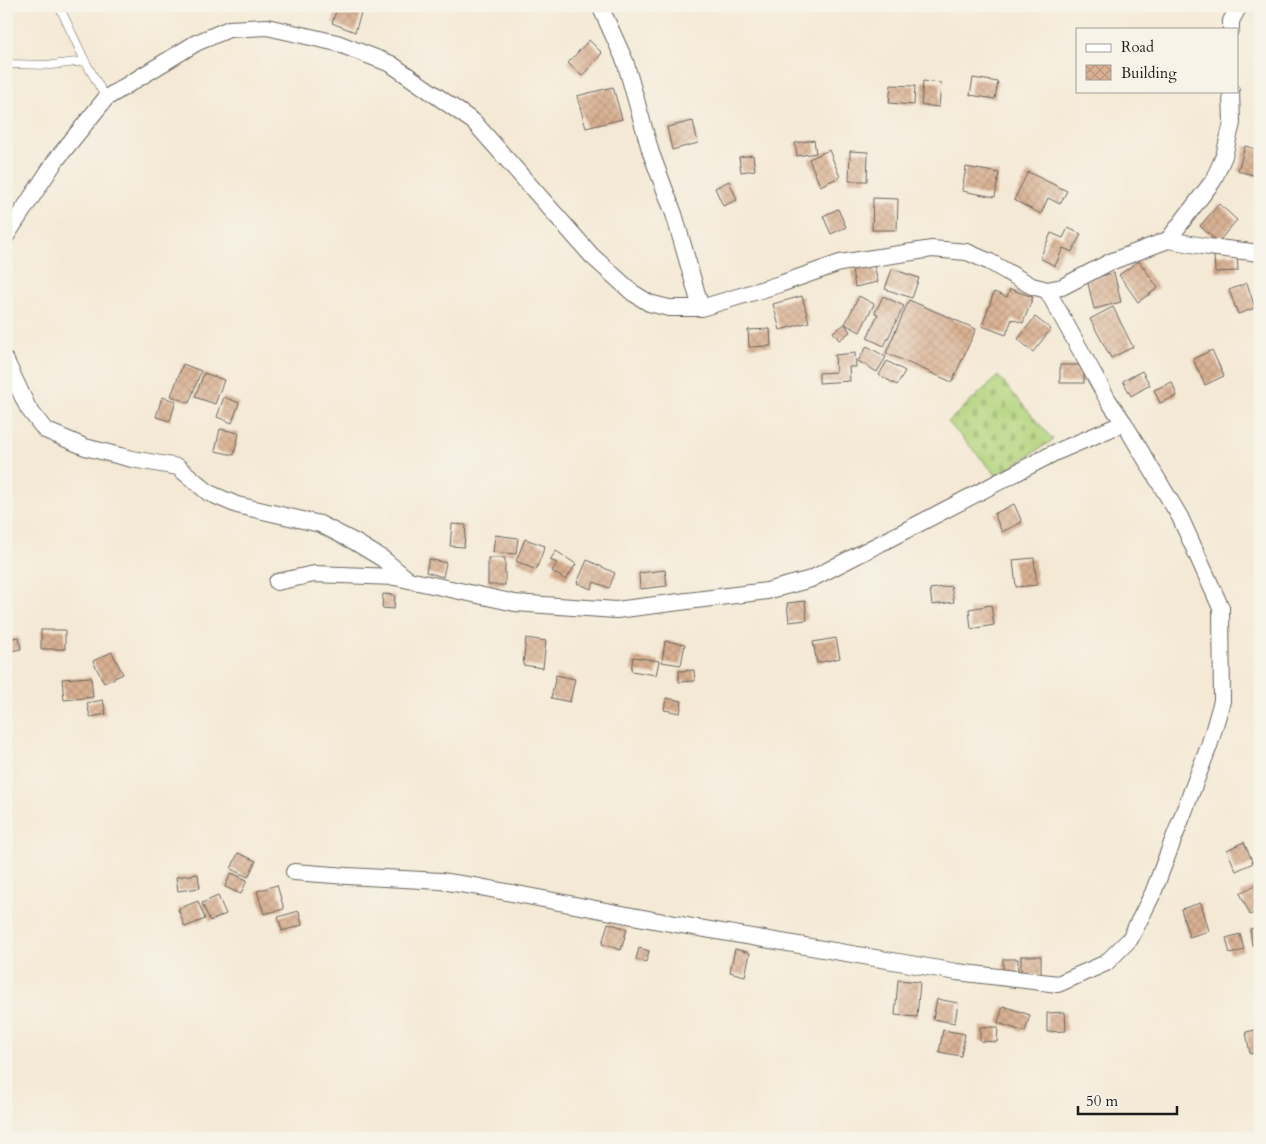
<svg xmlns="http://www.w3.org/2000/svg" width="1266" height="1144" viewBox="0 0 1266 1144" font-family="Cardo,serif">
<style>
.cemetery{fill:url(#cemetery-stones);stroke:#67784c}
.building{fill:url(#building-cross-hatch)}
.lines{fill:none;stroke-linecap:round;stroke-linejoin:round}
.lane-casing{stroke:#68645d;stroke-width:9}
.street-casing{stroke:#68645d;stroke-width:18}
.lane{stroke:#fff;stroke-width:8}
.street{stroke:#fff;stroke-width:16}
</style>
<defs>
<pattern id="cemetery-stones" width="16" height="16" patternUnits="userSpaceOnUse" patternTransform="scale(1.25)"><rect width="16" height="16" fill="#b2d47c"/><path d="M2 7V4a2 2 0 0 1 4 0v3zM10 15v-3a2 2 0 0 1 4 0v3z" fill="#98b56b"/></pattern>
<pattern id="building-cross-hatch" width="8" height="8" patternUnits="userSpaceOnUse" patternTransform="scale(1.25)"><rect width="8" height="8" fill="#d9b092"/><path d="M0 0l8 8M0 8l8-8" fill="none" stroke="#ba977d"/></pattern>
</defs>
<rect width="100%" height="100%" fill="#f7f3e8"/>
<filter id="ink" filterUnits="userSpaceOnUse"><feTurbulence type="fractalNoise" baseFrequency=".02" numOctaves="2"/><feDisplacementMap in="SourceGraphic" scale="10" xChannelSelector="R" yChannelSelector="G"/><feConvolveMatrix kernelMatrix="1 2 1 2 8 2 1 2 1" color-interpolation-filters="sRGB"/></filter>
<filter id="wash" filterUnits="userSpaceOnUse"><feTurbulence type="fractalNoise" baseFrequency=".0096" numOctaves="4" result="noise"/><feDisplacementMap in="SourceGraphic" scale="20" xChannelSelector="R" yChannelSelector="G"/><feGaussianBlur stdDeviation="1.12" result="paint"/><feColorMatrix in="noise" values="0 0 0 0 0 0 0 0 0 0 0 0 0 0 0 0 0 1.4 0 .05"/><feComposite in="paint" operator="in"/></filter>
<g filter="url(#wash)">
<rect width="100%" height="100%" fill="#f4e9d5"/>
<polygon class="cemetery" points="998,376 1053,440 997,476 948,422"/>
<g id="blocks">
<g class="building">
<polygon points="338,6 342,6 361,13 355,32 332,23"/>
<polygon points="589,40 602,53 582,76 568,63"/>
<polygon points="973,78 998,82 995,99 970,95"/>
<polygon points="923,81 941,83 939,107 921,105"/>
<polygon points="891,85 915,86 914,105 889,103"/>
<polygon points="613,87 622,119 586,128 577,96"/>
<polygon points="693,121 698,143 672,150 667,127"/>
<polygon points="814,140 816,153 797,156 795,143"/>
<polygon points="1245,146 1260,150 1260,177 1238,171"/>
<polygon points="829,150 840,177 820,186 809,159"/>
<polygon points="850,151 868,152 867,181 849,181"/>
<polygon points="753,155 755,170 741,172 739,157"/>
<polygon points="966,167 999,173 995,197 962,191"/>
<polygon points="1028,172 1067,191 1060,204 1048,198 1041,214 1014,200"/>
<polygon points="729,181 737,200 723,206 715,188"/>
<polygon points="873,198 898,199 897,230 872,230"/>
<polygon points="1219,204 1237,220 1218,242 1200,226"/>
<polygon points="838,209 846,227 831,234 823,216"/>
<polygon points="1068,228 1081,234 1072,252 1063,248 1055,266 1040,258 1051,233 1063,238"/>
<polygon points="1237,254 1238,271 1215,272 1214,255"/>
<polygon points="1139,261 1158,288 1138,302 1119,275"/>
<polygon points="874,265 878,282 855,287 852,270"/>
<polygon points="892,269 919,278 912,298 885,289"/>
<polygon points="1114,273 1121,302 1094,309 1087,279"/>
<polygon points="1247,283 1255,308 1238,314 1229,290"/>
<rect x="1256" y="283" width="4" height="20"/>
<polygon points="1010,289 1033,297 1023,323 1012,319 1006,335 982,326 994,292 1007,297"/>
<polygon points="802,296 809,322 780,330 773,304"/>
<polygon points="859,296 874,304 860,332 845,324"/>
<polygon points="883,296 904,306 884,346 867,338 878,314 875,313"/>
<polygon points="909,300 976,329 952,382 886,353"/>
<polygon points="1113,307 1133,347 1111,358 1090,319"/>
<polygon points="1035,317 1051,329 1033,352 1018,339"/>
<polygon points="845,324 850,332 839,340 833,332"/>
<polygon points="770,329 771,346 749,347 748,330"/>
<polygon points="867,346 886,357 877,372 858,361"/>
<polygon points="1212,350 1224,376 1205,385 1193,359"/>
<polygon points="855,353 856,367 849,367 850,381 819,383 819,373 836,372 835,355"/>
<polygon points="887,361 905,371 897,385 879,375"/>
<polygon points="183,364 201,371 189,403 171,396"/>
<rect x="1060" y="365" width="24" height="18"/>
<polygon points="1142,371 1150,385 1131,396 1123,381"/>
<polygon points="204,373 224,380 215,404 195,397"/>
<polygon points="1172,382 1177,396 1160,403 1154,390"/>
<polygon points="162,397 176,401 170,421 156,417"/>
<polygon points="224,397 239,403 232,423 217,417"/>
<polygon points="220,429 239,433 234,455 215,451"/>
<polygon points="1014,504 1022,522 1002,532 994,514"/>
<polygon points="452,524 466,525 464,547 450,546"/>
<polygon points="495,535 518,538 516,554 493,552"/>
<polygon points="525,539 545,546 536,570 516,561"/>
<polygon points="556,551 576,564 566,580 552,571 557,563 550,560"/>
<rect x="488" y="558" width="17" height="27"/>
<polygon points="1034,558 1037,585 1016,587 1013,560"/>
<polygon points="429,559 446,563 443,577 426,572"/>
<polygon points="587,560 615,573 609,588 594,582 591,589 577,583"/>
<polygon points="665,570 667,586 640,589 639,573"/>
<polygon points="951,586 954,602 932,605 930,589"/>
<polygon points="383,594 395,595 394,609 382,608"/>
<polygon points="805,601 807,620 789,622 787,603"/>
<polygon points="991,605 994,625 971,629 969,609"/>
<rect x="41" y="630" width="24" height="19"/>
<polygon points="19,637 21,649 6,652 6,639"/>
<polygon points="526,638 546,641 543,668 523,665"/>
<polygon points="836,638 840,658 817,663 813,642"/>
<polygon points="665,641 685,644 681,665 662,662"/>
<polygon points="112,652 123,674 104,683 93,661"/>
<polygon points="633,657 659,661 656,675 631,671"/>
<polygon points="6,666 9,666 11,677 6,678"/>
<polygon points="694,670 695,681 679,682 679,671"/>
<polygon points="556,675 575,679 570,702 551,698"/>
<polygon points="91,677 93,697 64,700 62,679"/>
<polygon points="666,698 682,701 680,713 664,710"/>
<polygon points="103,700 106,714 90,717 87,703"/>
<polygon points="1244,842 1253,863 1236,871 1227,850"/>
<polygon points="238,853 256,861 248,877 231,869"/>
<polygon points="231,873 247,880 241,894 225,887"/>
<polygon points="198,874 200,888 178,891 176,877"/>
<polygon points="277,885 284,909 264,914 257,891"/>
<polygon points="1256,885 1260,893 1260,910 1250,915 1240,893"/>
<polygon points="218,896 226,914 210,921 202,903"/>
<polygon points="198,901 205,919 185,927 178,909"/>
<polygon points="1201,903 1209,931 1189,937 1181,909"/>
<polygon points="299,911 302,925 282,931 278,917"/>
<polygon points="608,923 627,929 621,950 602,944"/>
<polygon points="1260,927 1260,944 1252,945 1250,929"/>
<polygon points="1240,934 1244,950 1230,954 1226,938"/>
<polygon points="639,948 649,951 646,962 636,959"/>
<polygon points="735,949 750,953 745,976 730,972"/>
<rect x="1021" y="956" width="20" height="19"/>
<rect x="1003" y="959" width="15" height="17"/>
<polygon points="898,980 920,982 917,1017 895,1015"/>
<polygon points="937,999 958,1003 955,1023 933,1019"/>
<polygon points="1003,1006 1030,1015 1025,1032 998,1023"/>
<polygon points="1065,1012 1066,1031 1047,1032 1047,1013"/>
<polygon points="980,1027 998,1027 997,1042 980,1041"/>
<polygon points="1260,1029 1260,1052 1250,1054 1246,1032"/>
<polygon points="943,1030 965,1034 961,1056 939,1052"/>
</g>
</g>
</g>
<g filter="url(#ink)">
<use href="#blocks" fill-opacity="0" stroke="#68645d" stroke-width="1"/>
<g class="lines">
<g class="lane-casing">
<g id="lane">
<polyline points="59,6 85,61 106,98"/>
<polyline points="6,64 52,65 85,61"/>
</g>
</g>
<g class="street-casing">
<g id="street">
<polyline points="600,6 625,61 651,153 674,214 701,308"/>
<polyline points="1231,29 1231,21 1239,6"/>
<polyline points="6,236 56,160 106,98 196,43 229,29 267,27 337,43 391,64 474,122 592,256 633,293 649,303 669,308 701,308 780,284 840,263 932,249 967,252 990,262 1032,286 1047,290 1062,287 1110,262 1168,240 1209,247 1260,253"/>
<polyline points="1168,240 1213,181 1224,156 1232,123 1231,91"/>
<polyline points="6,361 28,408 45,430 85,447 132,459 178,467 209,493 237,505 320,524 355,542 383,559 407,579"/>
<polyline points="277,582 314,574 395,577 515,603 616,610 767,591 811,579 922,522 1054,453 1124,423"/>
<polyline points="294,872 347,876 441,881 480,887 664,922 957,972 1058,984 1106,963 1130,939 1153,893 1209,746 1222,701 1221,608 1180,517 1124,423 1108,400 1047,290"/>
</g>
</g>
<use href="#lane" class="lane"/>
<use href="#street" class="street"/>
</g>
</g>
<rect width="1266" height="1144" fill="none" stroke="#f7f3e8" stroke-width="25"/>
<rect x="1076" y="28" width="162" height="65" fill="#f7f3e8" stroke="#9f9d96"/>
<rect x="1086" y="44" width="25" height="8" fill="#ffffff" stroke="#9f9d96"/>
<text x="1121" y="52" font-size="15" fill="#1c1c1c">Road</text>
<rect x="1086" y="65" width="25" height="15" fill="url(#building-cross-hatch)" stroke="#9f9d96"/>
<text x="1121" y="78" font-size="15" fill="#1c1c1c">Building</text>
<path d="M1078 1106v8h99v-8" fill="none" stroke="#1c1c1c" stroke-width="2.5"/>
<text x="1086" y="1106" font-size="15" fill="#1c1c1c" stroke="#f7f3e8" stroke-width="4" paint-order="stroke">50 m</text>
</svg>
